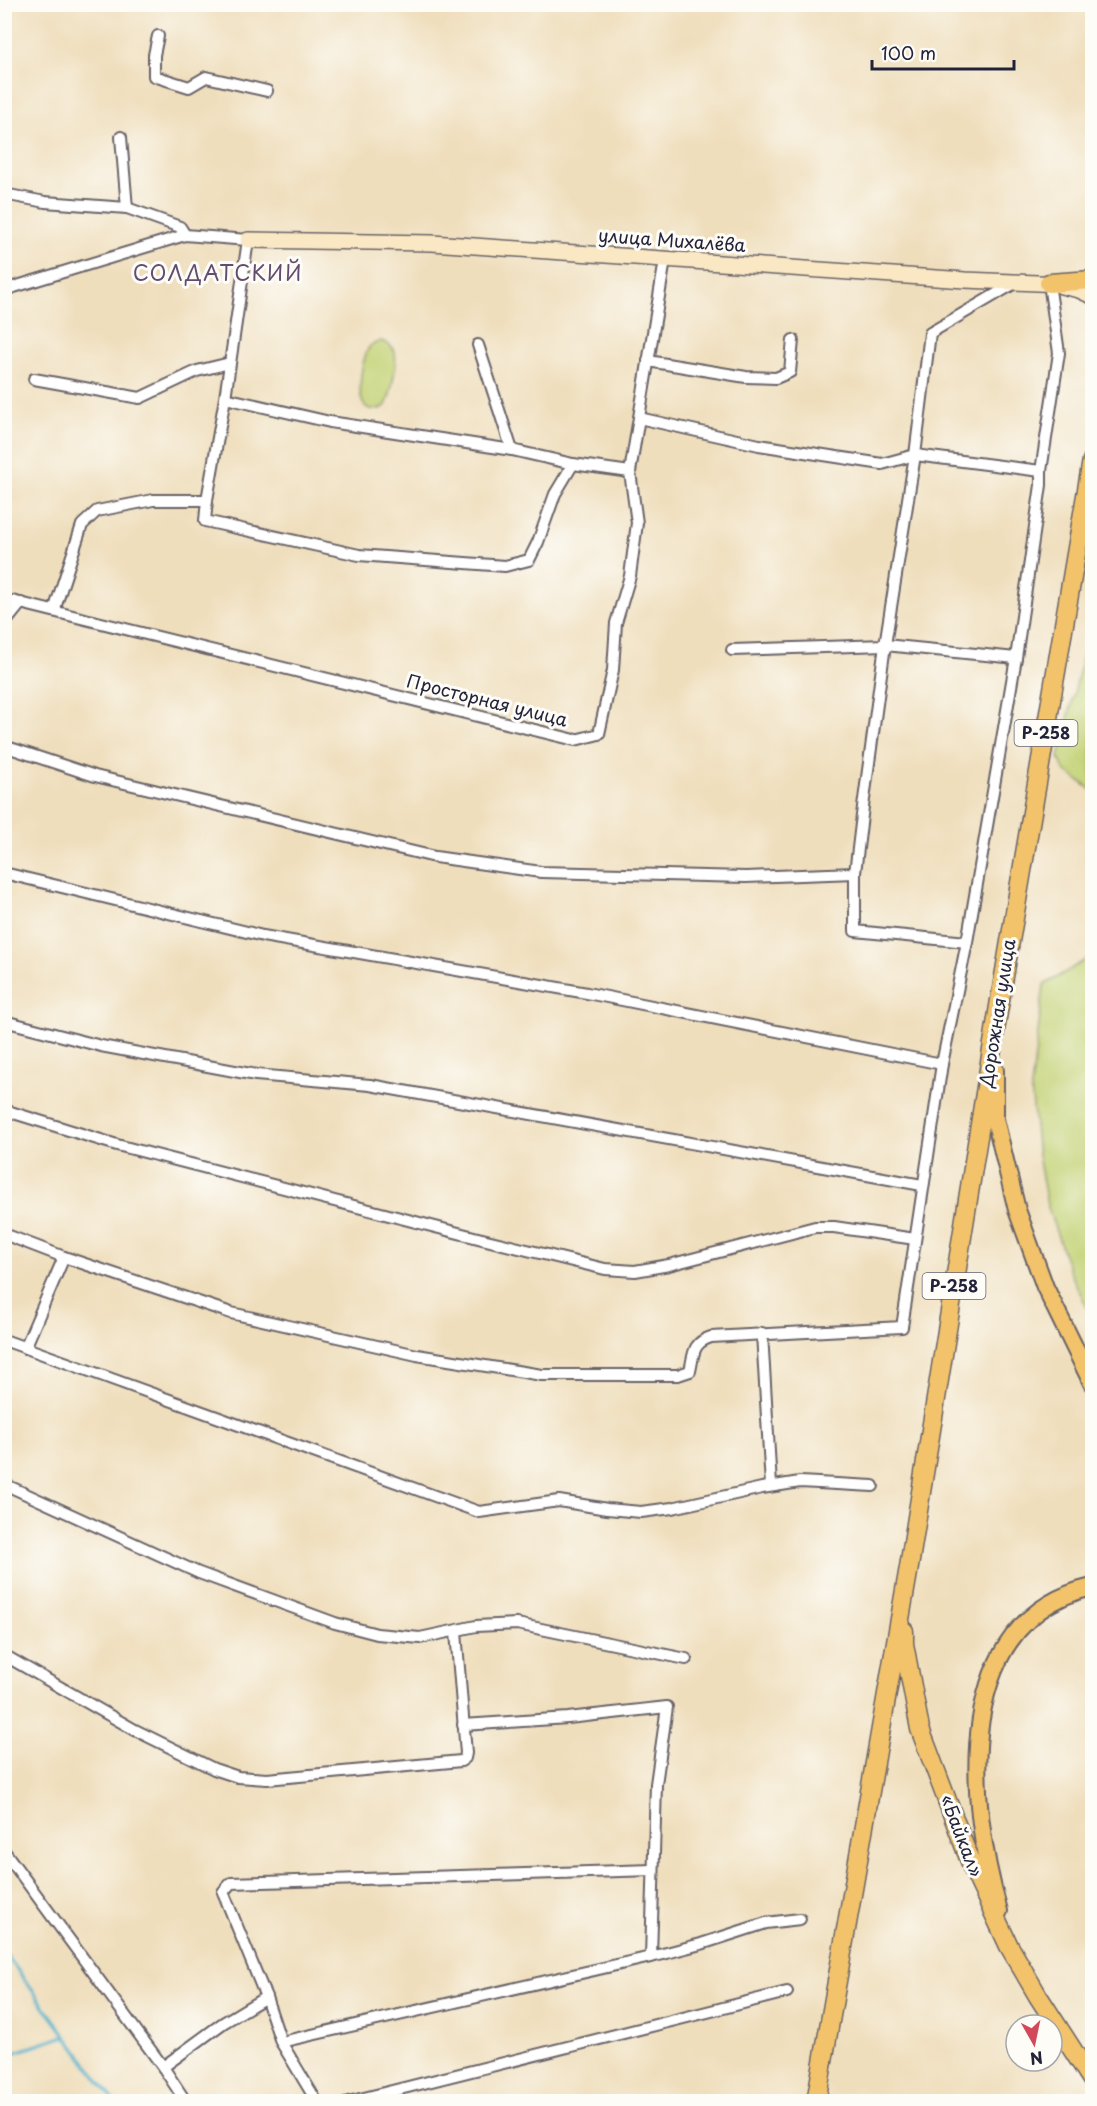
<svg xmlns="http://www.w3.org/2000/svg" width="1097" height="2106" viewBox="0 0 1097 2106" font-family="'Playpen Sans',sans-serif">
<style>
.green{fill:#c2d173;stroke:#727a57;stroke-width:1.5}
.lines{fill:none;stroke-linecap:round;stroke-linejoin:round}
.stream{stroke:#4bafca;stroke-width:3}
.street-casing{stroke:#6a6468;stroke-width:14}
.secondary-casing{stroke:#6a6468;stroke-width:18}
.primary-casing{stroke:#6a6468;stroke-width:20}
.highway-casing{stroke:#6a6468;stroke-width:21}
.street{stroke:#fff;stroke-width:10}
.secondary{stroke:#fae7c3;stroke-width:15}
.primary{stroke:#f2c36a;stroke-width:16}
.highway{stroke:#f2c36a;stroke-width:18}
.labels{text-anchor:middle;stroke-width:6;stroke-linejoin:round;paint-order:stroke}
.shield{fill:#fdfcf7;stroke:#646373;stroke-width:1.5}
.shield-label{font-size:16px;font-weight:bold;fill:#22223b}
.street-label{font-size:18px;fill:#22223b;stroke:#fdfcf7}
.quarter-label{font-size:21px;letter-spacing:1.5px;fill:#624c70;stroke:#fdfcf7}
</style>
<rect width="100%" height="100%" fill="#fdfcf7"/>
<filter id="ink" filterUnits="userSpaceOnUse"><feTurbulence type="fractalNoise" baseFrequency=".0167" numOctaves="2"/><feDisplacementMap in="SourceGraphic" scale="12" xChannelSelector="R" yChannelSelector="G"/><feConvolveMatrix kernelMatrix="1 2 1 2 8 2 1 2 1" color-interpolation-filters="sRGB"/></filter>
<filter id="wash" filterUnits="userSpaceOnUse"><feTurbulence type="fractalNoise" baseFrequency=".008" numOctaves="4" result="noise"/><feDisplacementMap in="SourceGraphic" scale="24" xChannelSelector="R" yChannelSelector="G"/><feGaussianBlur stdDeviation="1.35" result="paint"/><feColorMatrix in="noise" values="0 0 0 0 0 0 0 0 0 0 0 0 0 0 0 0 0 1.4 0 .05"/><feComposite in="paint" operator="in"/></filter>
<g filter="url(#wash)">
<rect width="100%" height="100%" fill="#efdebc"/>
<g class="green">
<path d="M381,341C388,343 393,346 395,353C397,361 391,402 384,407C380,409 375,410 370,409C353,404 362,362 368,349L371,345Z"/>
<polygon points="1092,618 1092,790 1064,770 1059,757"/>
<polygon points="1092,956 1092,1317 1070,1272 1047,1205 1038,1155 1031,1088 1044,985"/>
</g>
<g class="lines">
<g class="stream">
<polyline points="4,1952 115,2102"/>
<polyline points="4,2056 65,2036"/>
</g>
</g>
</g>
<g filter="url(#ink)">
<g class="lines">
<g class="street-casing">
<g id="street">
<polyline points="158,36 154,55 154,76 189,87 206,77 267,91"/>
<polyline points="121,137 127,208"/>
<polyline points="4,194 45,202 127,208 180,227 185,235"/>
<polyline points="4,290 185,235 248,240 225,398 207,500 153,500 97,511 82,525 54,611"/>
<polyline points="478,345 512,450"/>
<polyline points="648,361 746,377 776,378 790,372 793,340"/>
<polyline points="34,379 140,398 197,371 230,363"/>
<polyline points="225,398 330,422 512,450 573,464 630,472"/>
<polyline points="639,418 759,445 882,464 915,455 1041,471"/>
<polyline points="207,500 205,521 359,555 505,566 529,560 538,542 555,494 573,464"/>
<polyline points="4,599 575,740 599,734 613,670 616,623 630,576 637,523 630,472 665,260"/>
<polyline points="4,624 21,603"/>
<polyline points="732,650 885,645 1016,658"/>
<polyline points="4,746 95,776 435,857 541,872 746,877 855,873"/>
<polyline points="4,873 263,936 587,993 942,1064"/>
<polyline points="967,942 855,931 855,873 863,807 885,645 915,455 930,333 1015,283"/>
<polyline points="4,1021 101,1046 256,1075 370,1085 922,1185"/>
<polyline points="4,1110 117,1145 478,1238 605,1269 635,1271 669,1265 815,1227 834,1227 915,1239"/>
<path d="M4,1234L64,1257L231,1313L417,1355L542,1375H678L690,1371C694,1354 692,1343 711,1337L902,1327L942,1064L967,942L1016,658L1041,485V471L1059,353L1049,283"/>
<polyline points="762,1333 771,1486"/>
<polyline points="4,1340 479,1512 559,1501 607,1509 641,1512 672,1508 762,1488 800,1482 873,1486"/>
<polyline points="25,1348 64,1257"/>
<polyline points="4,1484 199,1573 335,1623 377,1634 420,1638 476,1626 517,1624 686,1659"/>
<polyline points="4,1655 135,1730 214,1769 238,1777 267,1779 461,1761 465,1758 466,1753 456,1632"/>
<polyline points="463,1725 568,1718 667,1707 656,1784 651,1957"/>
<polyline points="4,1851 163,2067 186,2102"/>
<polyline points="281,2042 651,1957 701,1944 766,1923 800,1919"/>
<polyline points="163,2067 223,2023 266,1997"/>
<polyline points="317,2102 281,2042 266,1997 223,1892 231,1883 653,1870"/>
<polyline points="348,2102 787,1992"/>
</g>
</g>
<g class="secondary-casing">
<g id="secondary">
<polyline points="248,240 432,243 965,280 1060,284"/>
<polyline points="1061,286 1079,290 1092,296"/>
</g>
</g>
<g class="primary-casing">
<g id="primary">
<polyline points="995,1070 995,1119 1017,1210 1045,1287 1092,1383"/>
<path d="M999,1911C968,1803 950,1620 1092,1587"/>
</g>
</g>
<g class="highway-casing">
<g id="highway">
<polyline points="1049,283 1092,280"/>
<polyline points="904,1631 904,1644 920,1729 973,1869 1009,1946 1038,1996 1092,2080"/>
<polyline points="816,2102 909,1567 999,1006 1092,460"/>
</g>
</g>
<use href="#street" class="street"/>
<use href="#secondary" class="secondary"/>
<use href="#primary" class="primary"/>
<use href="#highway" class="highway"/>
</g>
</g>
<g class="labels">
<g class="shield">
<rect x="1014.5" y="720" width="63" height="26" rx="4.5"/>
<rect x="922.5" y="1273" width="63" height="26" rx="4.5"/>
</g>
<g class="shield-label">
<text x="1046" y="739">Р-258</text>
<text x="954" y="1292">Р-258</text>
</g>
<g class="street-label">
<text transform="translate(672 241) rotate(4)" y="6">улица Михалёва</text>
<text transform="translate(487 701) rotate(14)" y="6">Просторная улица</text>
<text transform="translate(998 1013) rotate(-81)" y="6">Дорожная улица</text>
<text transform="translate(961 1836) rotate(69)" y="6">«Байкал»</text>
</g>
<g class="quarter-label">
<text x="218" y="281">СОЛДАТСКИЙ</text>
</g>
</g>
<rect width="1097" height="2106" fill="none" stroke="#fdfcf7" stroke-width="24"/>
<g transform="translate(1034 2043) rotate(171)"><circle r="28" fill="#fdfcf7" stroke="#a5a5ac" stroke-width="1.5"/>
<path d="M0-4.5L10 22L0 15L-10 22Z" fill="#d1495b"/>
<text y="-9" font-size="16" font-weight="bold" text-anchor="middle" fill="#22223b">N</text>
</g>
<path d="M872 60v9h142v-9" fill="none" stroke="#22223b" stroke-width="3"/>
<text x="881" y="60" font-size="18" fill="#22223b" stroke="#fdfcf7" stroke-width="4.5" paint-order="stroke">100 m</text>
</svg>
